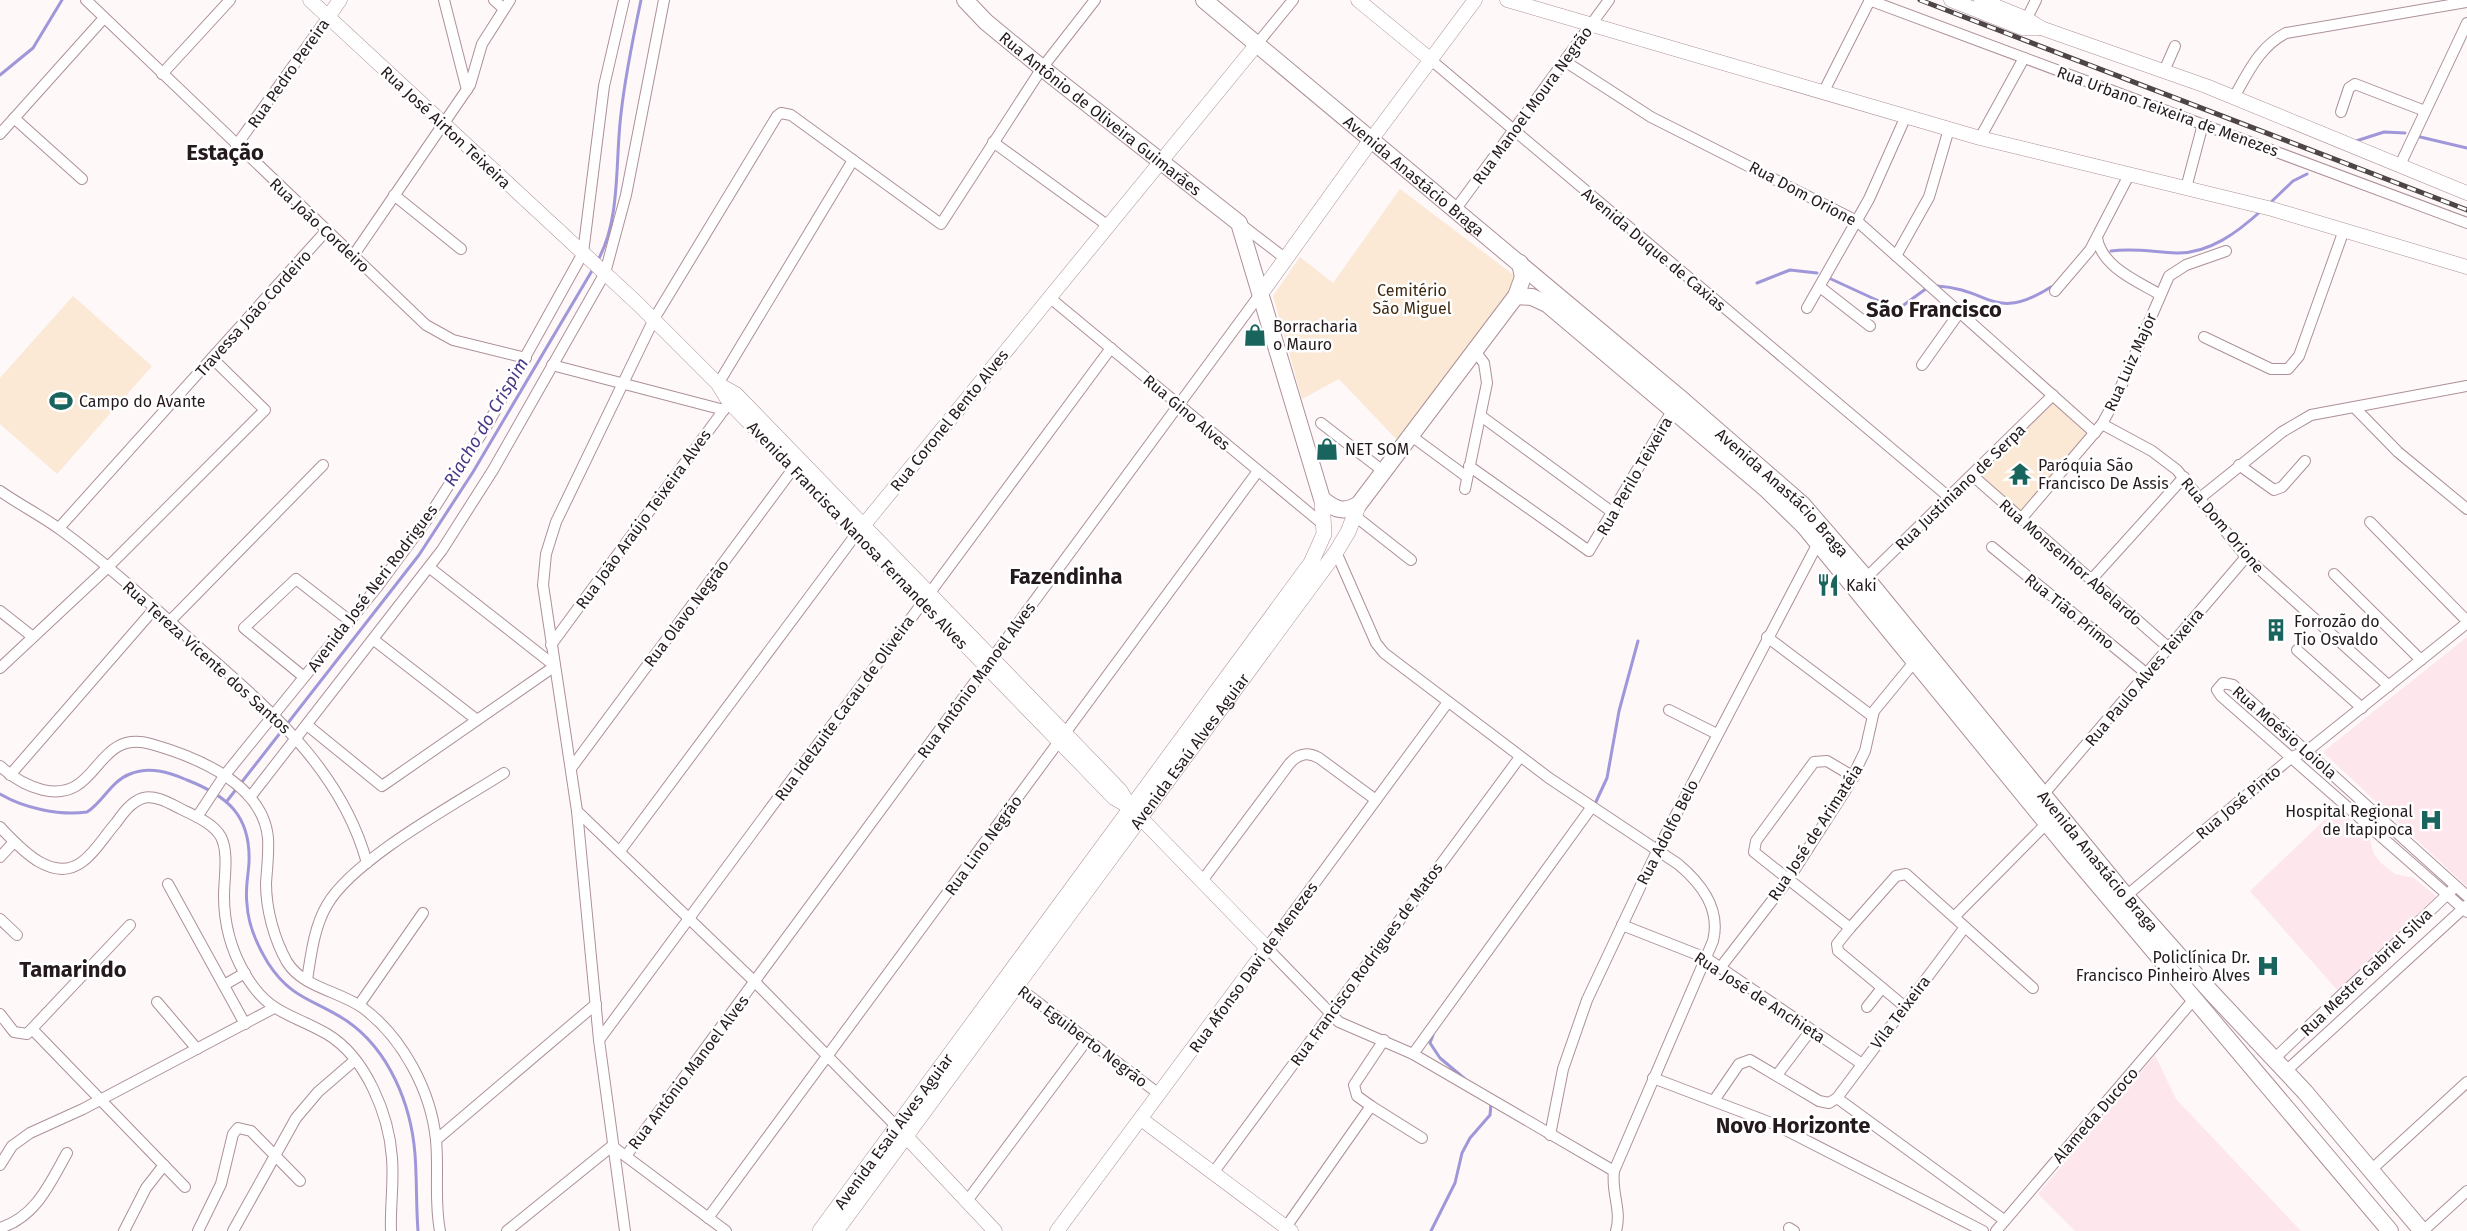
<svg xmlns="http://www.w3.org/2000/svg" width="2467" height="1231" viewBox="0 0 2467 1231" font-family="'Fira Sans',sans-serif">
<style>
.built{fill:#fde6ec}
.green{fill:#fbe9d6}
.lines{fill:none;stroke-linecap:round;stroke-linejoin:round}
.stream{stroke:#9f97d9;stroke-width:3}
.minor-casing{stroke:#ad9098;stroke-width:12}
.tertiary-casing{stroke:#ad9098;stroke-width:15}
.secondary-casing{stroke:#ad9098;stroke-width:16}
.primary-casing{stroke:#ad9098;stroke-width:18}
.minor{stroke:#fff;stroke-width:10}
.tertiary{stroke:#fff;stroke-width:14}
.secondary{stroke:#fff;stroke-width:15}
.primary{stroke:#fff;stroke-width:16}
.rail-casing{stroke:#4e4547;stroke-width:5}
.rail{stroke:#fff;stroke-width:3;stroke-dasharray:9;stroke-linecap:butt}
.labels{text-anchor:middle;stroke-width:5;stroke-linejoin:round;paint-order:stroke}
.street-label{font-size:16px;fill:#241a1d;stroke:#fff}
.park-label{font-size:16px;fill:#402a11;stroke:#fff}
.poi-label{font-size:16px;fill:#241a1d;stroke:#fff;text-anchor:start}
.water-label{font-size:18px;font-style:italic;fill:#493886;stroke:#fff}
.district-label{font-size:22px;font-weight:bold;fill:#241a1d;stroke:#fff}
</style>
<rect width="100%" height="100%" fill="#fef8f9"/>
<g class="built">
<polygon points="2467,637 2467,887 2323,752"/>
<polygon points="2337,808 2369,837 2374,854 2381,863 2395,874 2414,878 2436,896 2338,991 2250,891"/>
<polygon points="2155,1055 2176,1099 2301,1231 2075,1231 2038,1194"/>
</g>
<g class="green">
<polygon points="1400,189 1519,279 1398,441 1339,379 1302,399 1273,296 1300,257 1333,283"/>
<polygon points="73,296 152,366 57,474 0,424 0,378"/>
<polygon points="2053,395 2095,433 2021,519 1973,476"/>
</g>
<g class="lines">
<g class="stream">
<polyline points="0,75 33,48 62,0"/>
<polyline points="2416,136 2467,148"/>
<polyline points="2356,141 2384,132 2405,133"/>
<polyline points="2269,204 2293,181 2307,174"/>
<path d="M2111,251C2133,248 2154,252 2176,253C2209,254 2238,232 2262,210"/>
<path d="M598,260C621,219 615,161 621,114C625,76 633,38 641,0"/>
<polyline points="1831,279 1894,308 1901,307 1927,288"/>
<polyline points="1757,283 1790,270 1817,273"/>
<path d="M1937,286C1991,289 1994,323 2051,287"/>
<path d="M0,794C24,808 59,816 87,812C103,802 111,781 130,774C149,766 169,772 187,780C228,796 251,816 249,863C248,877 245,890 247,904C248,925 257,945 268,963C292,1000 314,999 347,1021C389,1050 411,1104 415,1154C417,1180 416,1205 418,1231"/>
<polyline points="227,801 419,555 473,472 593,269"/>
<polyline points="1594,806 1607,778 1619,711 1638,641"/>
<polyline points="1433,1035 1430,1043 1440,1058 1465,1079"/>
<polyline points="1431,1231 1455,1183 1462,1153 1470,1138 1490,1115 1491,1104"/>
</g>
<g class="minor-casing">
<g id="minor">
<polyline points="86,0 426,325 453,340 526,358"/>
<polyline points="444,0 467,90"/>
<polyline points="494,0 504,9"/>
<polyline points="1869,0 2467,223"/>
<polyline points="2024,24 2036,0"/>
<polyline points="1257,44 1293,0"/>
<polyline points="1431,60 1950,498"/>
<polyline points="1566,62 1651,117 1857,221 2095,433"/>
<polyline points="2164,71 2175,46"/>
<polyline points="162,74 230,0"/>
<polyline points="1824,91 1870,0"/>
<path d="M2234,97C2248,73 2259,47 2286,33L2467,2"/>
<polyline points="2341,112 2349,88 2355,84 2425,111"/>
<polyline points="14,118 82,179"/>
<polyline points="0,134 104,18"/>
<polyline points="1980,138 2024,58"/>
<polyline points="993,142 1107,225"/>
<polyline points="236,146 328,17"/>
<polyline points="2400,165 2467,23"/>
<polyline points="2186,188 2203,124"/>
<polyline points="394,195 461,249"/>
<polyline points="1455,210 1609,0"/>
<polyline points="1239,223 1286,259"/>
<path d="M2097,238C2102,267 2137,281 2159,294"/>
<polyline points="353,256 470,85 482,44 510,0"/>
<polyline points="1896,256 1929,197 1949,129"/>
<polyline points="1820,287 1870,326"/>
<polyline points="2055,291 2090,250 2129,175"/>
<polyline points="1049,297 1325,526"/>
<polyline points="1807,308 1869,199 1906,116"/>
<polyline points="2204,337 2271,369 2288,369 2299,356 2344,230"/>
<polyline points="552,365 724,410"/>
<polyline points="1922,365 1959,313"/>
<polyline points="718,384 853,160"/>
<polyline points="2354,407 2398,452 2467,509"/>
<polyline points="1481,416 1612,512"/>
<polyline points="1321,423 1383,471"/>
<polyline points="2102,424 2152,451 2177,470 2246,557 2389,686"/>
<polyline points="1410,435 1467,477"/>
<polyline points="2239,465 2274,490 2282,487 2305,461"/>
<polyline points="1469,466 1589,551 1675,406"/>
<polyline points="1973,476 2169,648"/>
<polyline points="1465,489 1487,383 1484,363 1474,350"/>
<path d="M0,491C20,505 42,516 61,530C111,567 157,610 203,651C271,711 342,771 367,863"/>
<polyline points="2200,498 2282,432 2311,415 2467,386"/>
<polyline points="1355,516 1411,560"/>
<polyline points="2021,519 2102,424 2116,398 2169,276 2186,265 2226,251"/>
<polyline points="2370,522 2467,621"/>
<polyline points="59,528 326,231"/>
<polyline points="1992,547 2147,674"/>
<path d="M1336,552L1376,643L1384,653L1549,778L1678,864C1702,884 1721,909 1713,941L1614,1171C1611,1193 1622,1210 1616,1231"/>
<polyline points="2334,574 2421,660"/>
<polyline points="1866,578 2053,395"/>
<polyline points="2091,580 2184,477"/>
<polyline points="0,611 33,637"/>
<polyline points="170,621 323,465"/>
<polyline points="1767,637 1872,716"/>
<polyline points="374,640 477,720"/>
<polyline points="551,645 734,396"/>
<polyline points="2297,650 2362,708"/>
<polyline points="0,668 108,567 265,410 212,358"/>
<polyline points="304,677 244,628 296,579 350,621"/>
<polyline points="1448,702 1267,948 1339,1022 1413,1054 1614,1171"/>
<polyline points="1669,710 1717,734"/>
<polyline points="307,725 382,786 555,666 430,568"/>
<path d="M0,766C13,778 27,786 43,790C100,803 94,728 151,744C197,757 263,784 268,838C269,853 267,868 266,883C266,909 274,939 287,962C303,988 340,991 363,1008C403,1038 431,1091 436,1140C439,1171 434,1201 440,1231"/>
<polyline points="572,767 798,462"/>
<polyline points="10,775 155,608"/>
<polyline points="1854,777 1827,761 1814,762 1756,841 1754,852 1850,928 1837,944 1838,951 1904,1006"/>
<polyline points="251,796 442,550 493,470 605,273 626,195 664,0"/>
<polyline points="2042,796 2246,557"/>
<polyline points="577,811 755,982 897,1127"/>
<polyline points="197,817 224,776 378,586 426,521 489,422 583,253 604,86 624,0"/>
<path d="M0,827C20,848 52,884 82,862C96,852 105,835 116,823C123,813 131,802 143,798C156,795 169,803 181,809C195,816 213,823 221,837C229,853 224,878 224,896C224,923 231,950 245,974C269,1015 291,1013 327,1034C366,1057 389,1115 392,1158C394,1183 390,1207 391,1231"/>
<polyline points="620,851 857,533"/>
<polyline points="0,857 14,842"/>
<path d="M1202,881L1290,763C1299,753 1308,752 1319,758L1376,800"/>
<polyline points="168,884 245,1024"/>
<polyline points="2126,896 2292,757 2307,751 2467,623"/>
<polyline points="2467,896 2233,685 2223,683 2217,690 2221,696 2467,912"/>
<polyline points="1954,917 2047,823"/>
<polyline points="0,919 17,935"/>
<polyline points="1622,925 1706,958 1862,1064"/>
<polyline points="1850,928 1896,876 1906,874 2033,988"/>
<polyline points="1720,968 1788,880 1847,788 1865,751 1874,711 1915,661"/>
<path d="M307,980C311,955 314,927 327,905C353,859 457,803 504,773"/>
<polyline points="1011,982 1159,1094"/>
<polyline points="224,985 245,973"/>
<polyline points="157,1002 197,1049"/>
<polyline points="359,1005 423,913"/>
<polyline points="1867,1007 1882,988"/>
<polyline points="0,1014 14,1032 27,1034 130,925"/>
<polyline points="33,1030 185,1187"/>
<polyline points="599,1040 1111,348"/>
<polyline points="1413,1054 1591,808"/>
<polyline points="2275,1058 2452,890"/>
<polyline points="2286,1071 2467,905"/>
<polyline points="1777,1075 1811,1030"/>
<polyline points="1653,1078 1774,1124 1983,1231"/>
<polyline points="1837,1098 1965,927"/>
<polyline points="1715,1099 1739,1064 1750,1060 1819,1101 1829,1103 1837,1098 2004,1220"/>
<polyline points="1371,1106 1422,1138"/>
<polyline points="1550,1135 1563,1069 1587,1000 1658,849 1818,543"/>
<polyline points="436,1140 596,1004"/>
<polyline points="626,1156 1261,293"/>
<polyline points="0,1165 12,1146 30,1133 83,1109 274,1008"/>
<polyline points="2371,1170 2467,1082"/>
<polyline points="1213,1173 1520,757"/>
<polyline points="967,1201 1087,1040"/>
<polyline points="708,1218 1258,471"/>
<polyline points="1286,1227 1371,1106 1357,1096 1354,1085 1384,1040"/>
<path d="M0,1228C36,1217 50,1183 67,1153"/>
<polyline points="1789,1228 1794,1231"/>
<polyline points="124,1231 146,1188 164,1165"/>
<polyline points="198,1231 221,1184 233,1134 238,1128 251,1131 300,1181"/>
<polyline points="233,1231 296,1118 318,1092 355,1060"/>
<polyline points="507,1231 612,1146 726,1231"/>
<polyline points="625,1231 599,1040 577,811 543,585 546,554 556,522 654,319 777,116 781,113 791,115 941,224 1042,68 1095,0"/>
<polyline points="1996,1231 2195,998"/>
<polyline points="2423,1231 2467,1191"/>
</g>
</g>
<g class="tertiary-casing">
<g id="tertiary">
<polyline points="310,0 637,303 718,384 729,402 1114,798 1131,808"/>
<polyline points="1358,0 1431,60"/>
<polyline points="1507,0 1980,138 2272,209 2467,267"/>
<polyline points="1951,0 2022,28 2041,28"/>
<polyline points="1981,0 2027,19 2041,28 2206,86 2467,193"/>
<polyline points="328,17 340,0"/>
<polyline points="1371,140 1475,0"/>
<polyline points="720,385 736,394 1120,790 1131,808 1267,948 1057,1231"/>
<polyline points="858,532 1257,44"/>
<polyline points="1141,1119 1291,1231"/>
<polyline points="900,1130 995,1231"/>
</g>
</g>
<g class="secondary-casing">
<g id="secondary">
<polyline points="1261,293 1371,140"/>
<path id="s1" d="M820,1231L1311,563L1324,534L1322,499"/>
<path id="s2" d="M836,1231L1336,552L1348,532L1359,504"/>
</g>
</g>
<g class="primary-casing">
<g id="primary">
<path id="s3" d="M965,0L986,22L1042,68L1239,223L1322,499C1334,509 1344,514 1359,504L1516,296L1523,277L1520,263"/>
<path id="s4" d="M1204,0L1680,398L1802,504L1866,578L2126,896L2211,992L2305,1092L2422,1231"/>
<polyline points="1516,296 1532,297 1547,304 1767,490 1804,526 2072,854 2390,1231"/>
</g>
</g>
<use href="#minor" class="minor"/>
<use href="#tertiary" class="tertiary"/>
<use href="#secondary" class="secondary"/>
<use href="#primary" class="primary"/>
<g class="rail-casing">
<polyline id="rail" points="1920,0 2467,210"/>
</g>
<use href="#rail" class="rail"/>
</g>
<defs>
<g id="shop-bare" transform="scale(1.8)"><path d="M-5-2.5h2.3a2.7 3.5 0 0 1 5.4 0H5L5.5 6h-11ZM-1.5-2.5h3a1.5 2.3 0 0 0-3 0Z" fill="#19655e" stroke="#fff" stroke-width="2.5" paint-order="stroke"/></g>
<g id="stadium-bare" transform="scale(1.8)"><path d="M0-5a6.5 5 0 1 0 0 10a6.5 5 0 1 0 0-10ZM-3.5-1.8h7v3.6h-7Z" fill="#19655e" stroke="#fff" stroke-width="2.5" paint-order="stroke"/></g>
<g id="temple-bare" transform="scale(1.8)"><path d="M0-6L5-2H3V0L6.5 2.5H4V6H1.5V3h-3V6H-4V2.5H-6.5L-3 0V-2H-5Z" fill="#19655e" stroke="#fff" stroke-width="2.5" paint-order="stroke"/></g>
<g id="restaurant-bare" transform="scale(1.8)"><path d="M-5-6h1v4h1v-4h1v4h1v-4h1v5L-1.5 .5V6h-2V.5L-5-1ZM5-6V6H3V1.5H1.5Q1.5-4 5-6Z" fill="#19655e" stroke="#fff" stroke-width="2.5" paint-order="stroke"/></g>
<g id="building-bare" transform="scale(1.8)"><path d="M-4-6H4V6H1V3H-1V6H-4ZM-2.5-4.3h1.7v1.8h-1.7ZM.8-4.3h1.7v1.8H.8ZM-2.5-1h1.7V.8h-1.7ZM.8-1h1.7V.8H.8Z" fill="#19655e" stroke="#fff" stroke-width="2.5" paint-order="stroke"/></g>
<g id="hospital-bare" transform="scale(1.8)"><path d="M-5-5h3v3.5h4V-5h3V5h-3V1.5h-4V5h-3Z" fill="#19655e" stroke="#fff" stroke-width="2.5" paint-order="stroke"/></g>
</defs>
<g fill-rule="evenodd">
<use href="#shop-bare" x="1255" y="335"/>
<use href="#stadium-bare" x="61" y="401"/>
<use href="#shop-bare" x="1327" y="449"/>
<use href="#temple-bare" x="2020" y="474"/>
<use href="#restaurant-bare" x="1828" y="585"/>
<use href="#building-bare" x="2276" y="630"/>
<use href="#hospital-bare" x="2431" y="820"/>
<use href="#hospital-bare" x="2268" y="966"/>
</g>
<g class="labels">
<g class="street-label">
<text transform="translate(288 73) rotate(-55)" y="6">Rua Pedro Pereira</text>
<text transform="translate(1532 105) rotate(-54)" y="6">Rua Manoel Moura Negrão</text>
<text transform="translate(2168 111) rotate(20)" y="6">Rua Urbano Teixeira de Menezes</text>
<text dy="6" stroke="none"><textPath href="#s3" startOffset="177">Rua Antônio de Oliveira Guimarães</textPath></text>
<text transform="translate(446 127) rotate(43)" y="6">Rua José Airton Teixeira</text>
<text dy="6" stroke="none"><textPath href="#s4" startOffset="274">Avenida Anastácio Braga</textPath></text>
<text transform="translate(1803 193) rotate(28)" y="6">Rua Dom Orione</text>
<text transform="translate(320 225) rotate(43)" y="6">Rua João Cordeiro</text>
<text transform="translate(1654 249) rotate(40)" y="6">Avenida Duque de Caxias</text>
<text transform="translate(253 313) rotate(-48)" y="6">Travessa João Cordeiro</text>
<text transform="translate(2130 362) rotate(-66)" y="6">Rua Luiz Major</text>
<text transform="translate(1187 412) rotate(40)" y="6">Rua Gino Alves</text>
<text transform="translate(949 420) rotate(-51)" y="6">Rua Coronel Bento Alves</text>
<text transform="translate(1634 476) rotate(-60)" y="6">Rua Perilo Teixeira</text>
<text transform="translate(1960 487) rotate(-44)" y="6">Rua Justiniano de Serpa</text>
<text dy="6" stroke="none"><textPath href="#s4" startOffset="760">Avenida Anastácio Braga</textPath></text>
<text transform="translate(643 519) rotate(-54)" y="6">Rua João Araújo Teixeira Alves</text>
<text transform="translate(2223 525) rotate(50)" y="6">Rua Dom Orione</text>
<text transform="translate(858 535) rotate(46)" y="6">Avenida Francisca Nanosa Fernandes Alves</text>
<text transform="translate(2071 562) rotate(41)" y="6">Rua Monsenhor Abelardo</text>
<text transform="translate(372 588) rotate(-53)" y="6">Avenida José Neri Rodrigues</text>
<text transform="translate(2070 611) rotate(39)" y="6">Rua Tião Primo</text>
<text transform="translate(686 613) rotate(-53)" y="6">Rua Olavo Negrão</text>
<text transform="translate(207 657) rotate(42)" y="6">Rua Tereza Vicente dos Santos</text>
<text transform="translate(2144 677) rotate(-50)" y="6">Rua Paulo Alves Teixeira</text>
<text transform="translate(976 680) rotate(-54)" y="6">Rua Antônio Manoel Alves</text>
<text transform="translate(844 708) rotate(-54)" y="6">Rua Idelzuite Cacau de Oliveira</text>
<text transform="translate(2285 732) rotate(41)" y="6">Rua Moésio Loiola</text>
<text dy="6" stroke="none"><textPath href="#s2" startOffset="596">Avenida Esaú Alves Aguiar</textPath></text>
<text transform="translate(2238 802) rotate(-40)" y="6">Rua José Pinto</text>
<text transform="translate(1667 832) rotate(-63)" y="6">Rua Adolfo Belo</text>
<text transform="translate(1815 832) rotate(-57)" y="6">Rua José de Arimatéia</text>
<text transform="translate(983 845) rotate(-54)" y="6">Rua Lino Negrão</text>
<text dy="6" stroke="none"><textPath href="#s4" startOffset="1246">Avenida Anastácio Braga</textPath></text>
<text transform="translate(1366 964) rotate(-54)" y="6">Rua Francisco Rodrigues de Matos</text>
<text transform="translate(1253 967) rotate(-54)" y="6">Rua Afonso Davi de Menezes</text>
<text transform="translate(2366 972) rotate(-44)" y="6">Rua Mestre Gabriel Silva</text>
<text transform="translate(1760 997) rotate(33)" y="6">Rua José de Anchieta</text>
<text transform="translate(1900 1012) rotate(-53)" y="6">Vila Teixeira</text>
<text transform="translate(1083 1036) rotate(37)" y="6">Rua Eguiberto Negrão</text>
<text transform="translate(688 1072) rotate(-53)" y="6">Rua Antônio Manoel Alves</text>
<text transform="translate(2095 1115) rotate(-49)" y="6">Alameda Ducoco</text>
<text dy="6" stroke="none"><textPath href="#s1" startOffset="124">Avenida Esaú Alves Aguiar</textPath></text>
</g>
<g class="park-label">
<text x="1412" y="296">Cemitério<tspan x="1412" dy="18">São Miguel</tspan></text>
</g>
<g class="poi-label">
<text x="1273" y="332">Borracharia<tspan x="1273" dy="18">o Mauro</tspan></text>
<text x="79" y="407">Campo do Avante</text>
<text x="1345" y="455">NET SOM</text>
<text x="2038" y="471">Paróquia São<tspan x="2038" dy="18">Francisco De Assis</tspan></text>
<text x="1846" y="591">Kaki</text>
<text x="2294" y="627">Forrozão do<tspan x="2294" dy="18">Tio Osvaldo</tspan></text>
<text x="2413" y="817" text-anchor="end">Hospital Regional<tspan x="2413" dy="18">de Itapipoca</tspan></text>
<text x="2250" y="963" text-anchor="end">Policlínica Dr.<tspan x="2250" dy="18">Francisco Pinheiro Alves</tspan></text>
</g>
<g class="water-label">
<text transform="translate(486 422) rotate(-59)" y="6">Riacho do Crispim</text>
</g>
<g class="district-label">
<text x="225" y="160">Estação</text>
<text x="1934" y="317">São Francisco</text>
<text x="1066" y="584">Fazendinha</text>
<text x="73" y="977">Tamarindo</text>
<text x="1793" y="1133">Novo Horizonte</text>
</g>
</g>
</svg>
